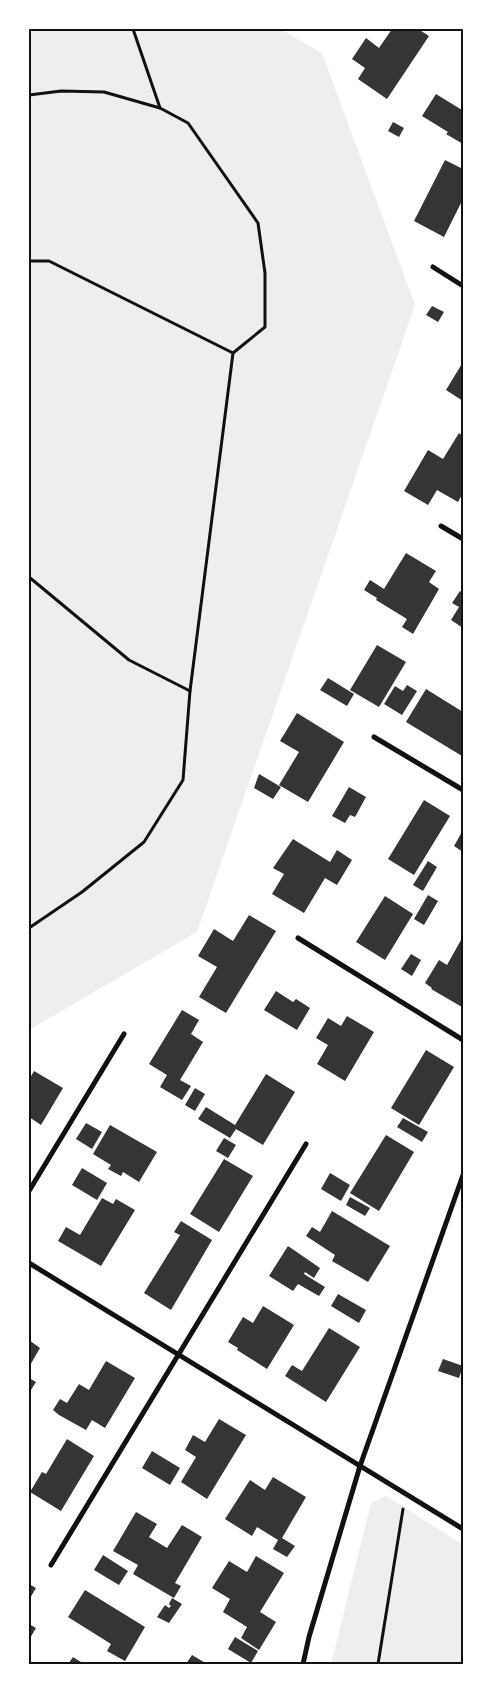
<svg xmlns="http://www.w3.org/2000/svg" width="492" height="1693" viewBox="0 0 492 1693" font-family="'Public Sans',sans-serif">
<style>
.green{fill:#eee}
.building{fill:#353535}
.lines{fill:none;stroke-linecap:round;stroke-linejoin:round}
.path{stroke:#111;stroke-width:3}
.minor{stroke:#111;stroke-width:5}
.neatline{fill:none;stroke:#111;stroke-width:2}
</style>
<rect width="100%" height="100%" fill="#fff"/>
<g class="green">
<polygon points="29,29 280,29 322,53 415,305 197,932 29,1030"/>
<polygon points="386,1496 463,1545 463,1664 331,1664 371,1503"/>
</g>
<g class="building">
<polygon points="392,29 418,29 429,36 387,99 358,79 365,68 352,59 366,38 379,48"/>
<polygon points="436,94 462,110 463,107 463,144 446,134 448,132 422,116"/>
<polygon points="393,122 404,128 399,137 388,131"/>
<polygon points="445,160 463,169 463,199 444,237 414,221"/>
<polygon points="432,306 444,312 438,322 426,315"/>
<polygon points="463,362 463,401 446,390"/>
<polygon points="459,433 463,436 463,493 458,502 437,490 428,505 404,491 428,450 443,459"/>
<polygon points="406,553 436,571 429,582 439,589 413,634 402,627 407,619 376,600 377,598 364,590 370,580 384,589"/>
<polygon points="460,591 463,593 463,628 451,620 459,607 452,603"/>
<polygon points="377,645 406,662 379,707 350,690"/>
<polygon points="328,678 354,694 347,706 320,690"/>
<polygon points="407,685 417,691 402,715 384,704 395,686 403,691"/>
<polygon points="426,689 463,712 462,756 406,722"/>
<polygon points="297,713 344,742 308,802 279,785 299,752 280,741"/>
<polygon points="259,774 281,787 273,799 254,788"/>
<polygon points="349,787 366,797 355,817 350,815 345,823 332,816"/>
<polygon points="424,800 450,816 414,875 388,859"/>
<polygon points="463,830 463,852 454,846"/>
<polygon points="293,839 330,862 337,850 352,860 337,885 325,878 304,913 272,894 284,874 273,868"/>
<polygon points="428,861 437,867 423,891 413,885"/>
<polygon points="428,895 438,901 424,925 414,919"/>
<polygon points="385,896 413,914 385,960 356,942"/>
<polygon points="249,915 276,931 226,1013 199,997 217,967 198,956 214,929 233,941"/>
<polygon points="461,940 463,941 463,1005 462,1007 431,989 432,988 425,983 439,960 447,965"/>
<polygon points="411,954 421,960 412,976 401,969"/>
<polygon points="276,991 293,1002 296,999 310,1008 297,1030 264,1010"/>
<polygon points="182,1010 199,1020 191,1034 203,1042 180,1080 191,1086 182,1100 160,1087 167,1075 149,1064"/>
<polygon points="347,1016 374,1032 345,1081 317,1064 328,1045 316,1038 328,1018 341,1026"/>
<polygon points="426,1050 454,1067 419,1125 391,1108"/>
<polygon points="34,1071 63,1088 41,1125 29,1117 29,1080"/>
<polygon points="266,1074 295,1092 263,1145 236,1129 230,1138 198,1119 206,1107 235,1125"/>
<polygon points="195,1088 205,1094 195,1111 185,1105"/>
<polygon points="403,1118 428,1132 422,1142 397,1127"/>
<polygon points="86,1123 102,1132 92,1149 76,1139"/>
<polygon points="110,1125 157,1152 139,1182 123,1172 121,1176 108,1169 111,1165 93,1154"/>
<polygon points="386,1135 414,1152 379,1211 350,1193"/>
<polygon points="224,1138 236,1145 228,1158 216,1151"/>
<polygon points="224,1159 253,1176 219,1232 190,1214"/>
<polygon points="82,1168 107,1183 97,1200 72,1185"/>
<polygon points="330,1173 350,1185 341,1201 321,1189"/>
<polygon points="350,1197 370,1208 365,1216 346,1205"/>
<polygon points="102,1198 113,1204 116,1199 135,1210 101,1266 58,1241 66,1227 80,1235"/>
<polygon points="332,1211 390,1246 368,1282 332,1261 335,1255 306,1236 312,1227 320,1232"/>
<polygon points="181,1221 212,1240 171,1310 144,1293 180,1235 174,1232"/>
<polygon points="288,1246 320,1268 314,1278 305,1272 304,1274 325,1287 319,1296 298,1284 293,1291 269,1276"/>
<polygon points="338,1294 366,1310 359,1323 331,1306"/>
<polygon points="263,1306 294,1325 267,1369 237,1350 238,1348 228,1342 243,1317 253,1323"/>
<polygon points="329,1328 360,1347 326,1402 285,1376 292,1365 302,1371"/>
<polygon points="29,1340 40,1348 29,1367"/>
<polygon points="443,1359 463,1366 459,1378 438,1371"/>
<polygon points="106,1361 135,1378 105,1428 92,1420 86,1430 59,1415 53,1410 60,1399 67,1403 79,1384 89,1390"/>
<polygon points="29,1378 36,1382 29,1393"/>
<polygon points="219,1419 246,1435 207,1499 181,1482 196,1457 185,1450 193,1435 205,1442"/>
<polygon points="67,1439 94,1456 61,1511 30,1492 42,1472 46,1474"/>
<polygon points="152,1451 180,1468 170,1485 142,1468"/>
<polygon points="273,1477 306,1497 282,1538 295,1546 287,1557 273,1549 278,1540 257,1527 252,1536 225,1519 250,1480 265,1490"/>
<polygon points="136,1512 157,1524 149,1537 167,1548 182,1525 202,1537 175,1583 181,1586 174,1598 133,1574 138,1565 113,1551"/>
<polygon points="103,1555 128,1571 119,1585 94,1570"/>
<polygon points="256,1556 284,1573 260,1612 276,1622 259,1650 241,1638 247,1627 223,1612 230,1599 212,1588 229,1561 247,1572"/>
<polygon points="29,1584 36,1588 29,1600"/>
<polygon points="85,1590 145,1627 125,1661 107,1651 111,1644 68,1617"/>
<polygon points="172,1598 182,1604 169,1623 157,1617 165,1605 169,1608 171,1606 169,1604"/>
<polygon points="29,1624 36,1628 29,1640"/>
<polygon points="235,1637 258,1651 251,1663 228,1649"/>
<polygon points="192,1655 207,1664 186,1664"/>
<polygon points="73,1657 84,1664 68,1664"/>
</g>
<g class="lines">
<g class="path">
<polyline points="133,29 160,108"/>
<polyline points="29,95 61,91 104,92 160,108 188,123 258,223 265,273 265,327 233,353"/>
<polyline points="29,261 49,261 233,353 190,691 183,780 144,842 82,892 29,928"/>
<polyline points="29,577 129,660 190,691"/>
<polyline points="378,1664 403,1509"/>
</g>
<g class="minor">
<polyline points="433,267 463,286"/>
<polyline points="441,526 463,539"/>
<polyline points="374,737 463,790"/>
<polyline points="298,938 463,1040"/>
<polyline points="29,1191 124,1034"/>
<polyline points="29,1263 463,1529"/>
<polyline points="51,1565 306,1144"/>
<polyline points="303,1664 309,1637 360,1466 463,1175"/>
</g>
</g>
<rect width="492" height="1693" fill="none" stroke="#ffffff" stroke-width="60"/>
<rect x="30" y="30" width="432" height="1633" class="neatline"/>
</svg>
